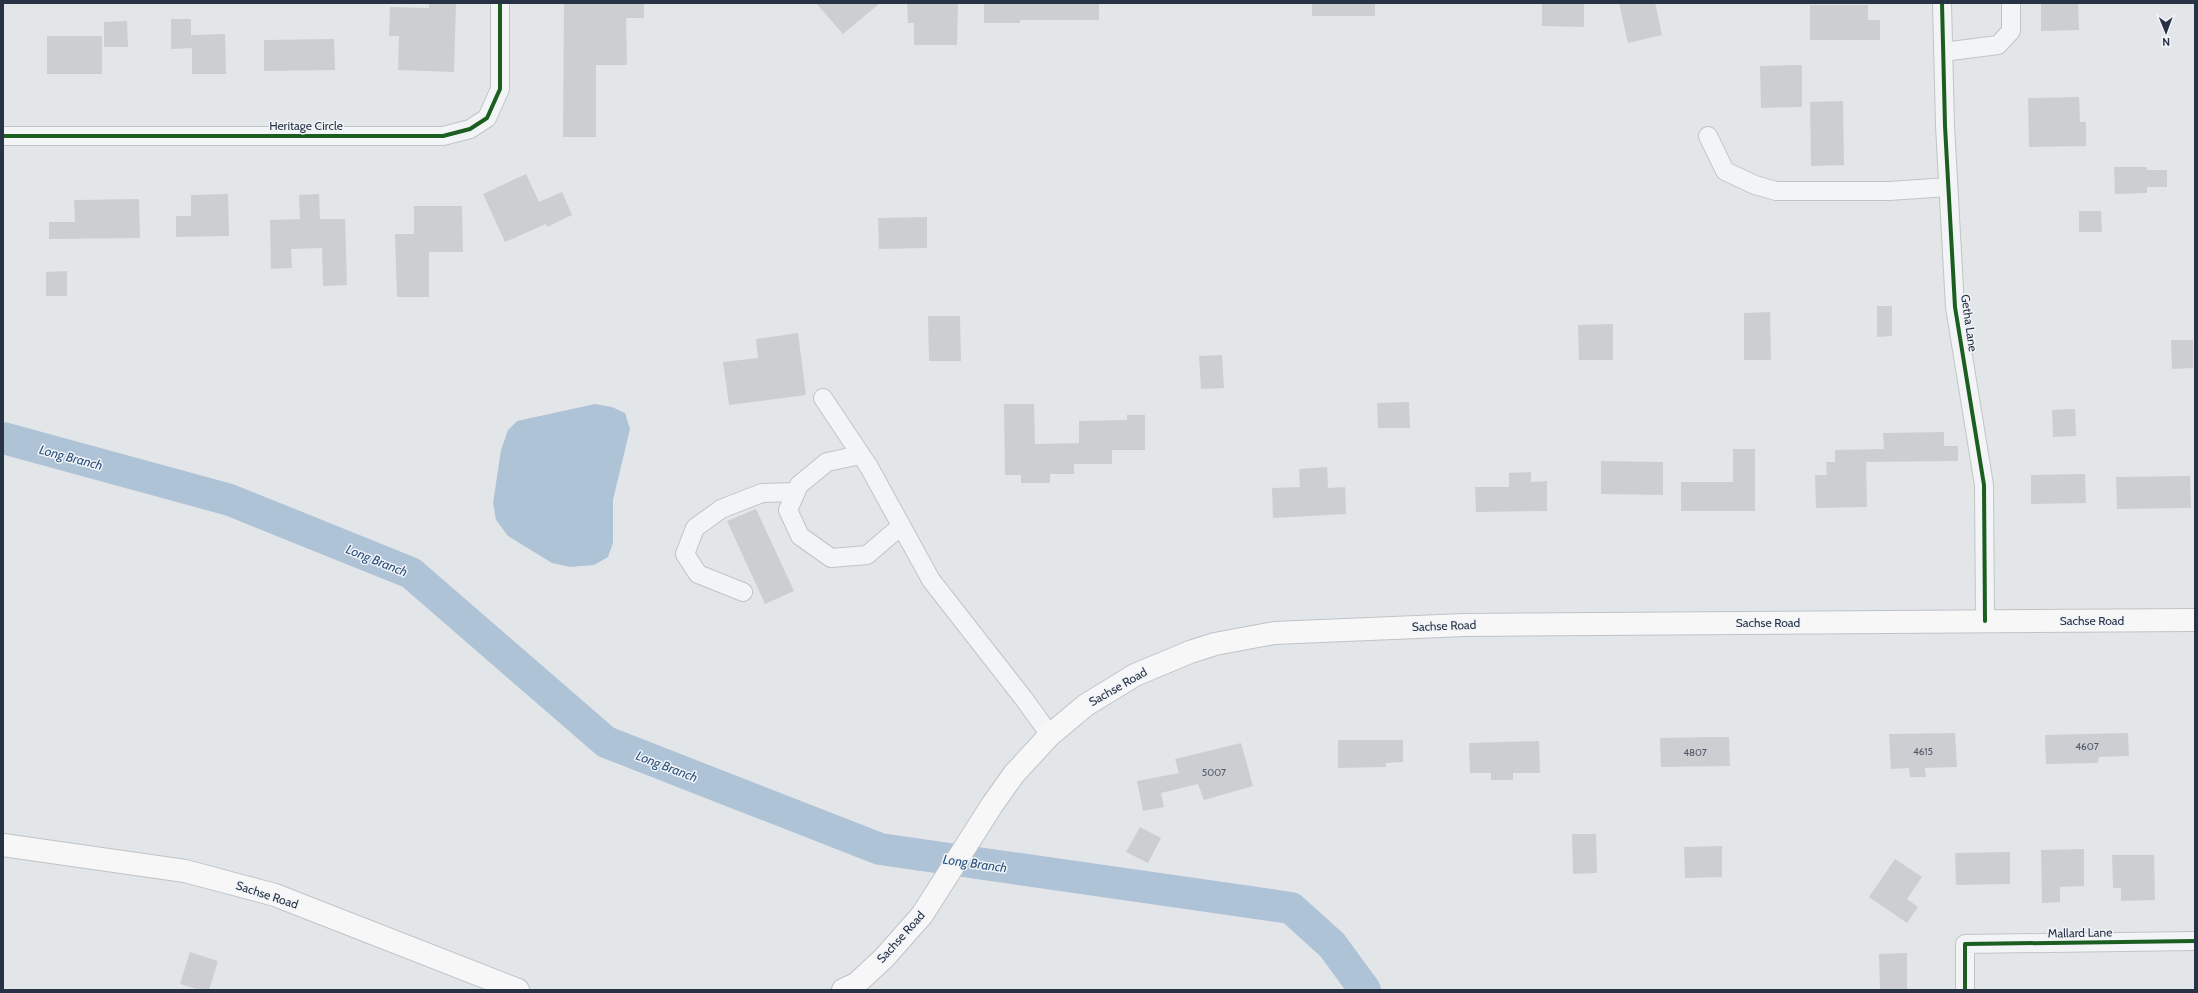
<svg xmlns="http://www.w3.org/2000/svg" width="2198" height="993" viewBox="0 0 2198 993" font-family="Cabin,sans-serif">
<style>
.water{fill:#afc3d7}
.lines{fill:none;stroke-linecap:round;stroke-linejoin:round}
.river{stroke:#afc3d7;stroke-width:32}
.building{fill:#ccced2}
.minor-casing{stroke:#c1c4c7;stroke-width:20}
.major-casing{stroke:#bfc3c7;stroke-width:24}
.minor{stroke:#f3f4f6;stroke-width:18}
.major{stroke:#f7f7f7;stroke-width:22}
.cycleway-casing{stroke:#f1f4f8;stroke-width:6}
.cycleway{stroke:#1b5e20;stroke-width:4}
.labels{text-anchor:middle;stroke-width:3;stroke-linejoin:round;paint-order:stroke}
.number-label{font-size:10px;fill:#515a69}
.street-label{font-size:12px;fill:#273345;stroke:#f1f4f8}
.water-label{font-size:13px;font-style:italic;fill:#2d527e;stroke:#f1f4f8}
</style>
<rect width="100%" height="100%" fill="#e3e6e9"/>
<polygon class="water" points="595,404 612,407 625,413 630,429 613,500 613,543 608,557 594,565 570,567 552,563 508,536 496,520 493,503 501,450 508,430 517,421"/>
<g class="lines">
<polyline class="river" points="3,438 230,500 411,573 606,742 880,849 1291,908 1332,945 1365,990"/>
</g>
<g class="building">
<polygon points="429,3 456,3 454,72 398,70 399,36 389,36 390,7 429,8"/>
<polygon points="564,3 644,3 644,18 626,18 627,65 596,65 596,137 563,137"/>
<polygon points="816,3 880,3 843,34"/>
<polygon points="907,3 958,3 957,45 914,45 914,23 908,23"/>
<polygon points="984,3 1099,3 1099,20 1020,20 1020,23 984,23"/>
<rect x="1312" y="3" width="63" height="13"/>
<polygon points="1542,3 1584,3 1584,27 1542,26"/>
<polygon points="1619,3 1655,3 1662,35 1628,43"/>
<polygon points="2041,3 2078,3 2079,30 2041,31"/>
<polygon points="1810,5 1868,5 1868,20 1880,20 1880,40 1810,40"/>
<polygon points="171,19 191,19 191,35 225,34 226,74 192,74 192,48 171,49"/>
<polygon points="127,21 128,47 104,47 104,22"/>
<rect x="47" y="36" width="55" height="38"/>
<polygon points="334,39 335,70 264,71 264,40"/>
<polygon points="1802,65 1802,107 1761,108 1760,66"/>
<polygon points="2079,97 2080,122 2086,122 2086,146 2029,147 2028,98"/>
<polygon points="1843,101 1844,165 1811,166 1810,102"/>
<polygon points="2114,167 2147,167 2147,170 2167,170 2167,187 2147,187 2147,193 2115,194"/>
<polygon points="526,174 539,202 562,192 572,215 547,227 546,224 505,242 483,194"/>
<polygon points="228,194 229,236 176,237 176,216 191,216 191,195"/>
<polygon points="319,194 320,219 345,219 347,285 323,286 322,248 291,249 292,268 271,269 270,220 300,219 299,195"/>
<polygon points="139,199 140,238 49,239 49,222 75,222 74,200"/>
<polygon points="414,206 462,206 463,252 429,252 429,297 397,297 395,234 414,234"/>
<polygon points="2079,211 2101,211 2102,232 2079,232"/>
<polygon points="927,217 927,248 879,249 878,218"/>
<polygon points="67,271 67,296 46,296 46,272"/>
<polygon points="1877,306 1892,306 1892,336 1877,337"/>
<polygon points="1770,312 1771,360 1744,360 1744,313"/>
<polygon points="928,316 960,316 961,361 929,361"/>
<polygon points="1613,324 1613,360 1579,360 1578,325"/>
<polygon points="798,333 806,395 729,405 723,362 758,358 756,339"/>
<polygon points="2171,340 2193,340 2193,368 2172,369"/>
<polygon points="1222,355 1224,388 1201,389 1199,356"/>
<polygon points="1409,402 1410,428 1378,428 1377,403"/>
<polygon points="1004,404 1034,404 1035,444 1079,443 1079,421 1127,420 1127,415 1145,415 1145,450 1112,450 1112,464 1074,464 1074,474 1050,474 1050,483 1021,483 1021,475 1005,475"/>
<polygon points="2075,409 2076,436 2053,437 2052,410"/>
<polygon points="1944,432 1944,446 1958,446 1958,461 1866,462 1867,507 1816,508 1815,475 1827,475 1826,462 1835,462 1835,450 1884,449 1883,433"/>
<polygon points="1733,449 1755,449 1755,511 1681,511 1681,482 1733,482"/>
<polygon points="1601,461 1663,462 1663,495 1601,494"/>
<polygon points="1327,467 1328,488 1345,487 1346,514 1273,518 1272,488 1300,487 1299,469"/>
<polygon points="1531,472 1531,482 1547,481 1547,511 1476,512 1475,487 1509,487 1509,473"/>
<polygon points="2085,474 2086,503 2031,504 2031,475"/>
<polygon points="2190,476 2191,508 2117,509 2116,477"/>
<polygon points="756,509 794,591 765,604 727,521"/>
<polygon points="1955,733 1957,767 1925,768 1926,777 1910,777 1909,768 1891,769 1889,734"/>
<polygon points="2128,733 2129,756 2099,757 2098,763 2046,764 2045,735"/>
<polygon points="1711,737 1729,737 1730,766 1661,767 1660,738"/>
<polygon points="1338,740 1403,740 1403,762 1386,763 1386,767 1338,768"/>
<polygon points="1539,741 1540,773 1513,773 1513,780 1491,780 1491,773 1470,773 1469,743"/>
<polygon points="1241,743 1253,786 1204,800 1198,784 1161,793 1164,807 1143,811 1137,781 1179,773 1175,759"/>
<polygon points="1140,827 1161,838 1148,863 1126,852"/>
<polygon points="1572,834 1596,834 1597,873 1573,874"/>
<polygon points="1722,846 1722,877 1685,878 1684,847"/>
<polygon points="2084,849 2084,886 2060,887 2060,902 2042,903 2041,850"/>
<polygon points="2010,852 2010,884 1956,885 1955,853"/>
<polygon points="2112,855 2154,855 2155,900 2121,901 2121,888 2113,888"/>
<polygon points="1895,859 1922,877 1907,899 1918,907 1907,923 1869,897"/>
<polygon points="190,952 218,961 209,990 200,990 180,984"/>
<polygon points="1907,953 1907,990 1880,990 1879,954"/>
</g>
<g class="lines">
<g class="minor-casing">
<g id="minor">
<polyline points="1942,3 1945,126 1955,307 1984,485 1985,621"/>
<polyline points="1943,52 1998,45 2011,31 2011,3"/>
<polyline points="3,136 443,136 470,129 487,118 500,89 500,3"/>
<polyline points="1708,136 1725,171 1755,185 1776,191 1889,191 1948,187"/>
<polyline points="823,398 869,467 931,580 1024,699 1050,735"/>
<polyline points="860,455 827,462 799,485 788,510 800,536 831,558 867,555 901,526"/>
<polyline points="743,592 698,574 685,554 695,528 721,509 762,493 796,492"/>
<polyline points="1965,990 1965,944 2195,941"/>
</g>
</g>
<g class="major-casing">
<g id="major">
<polyline points="3,845 185,871 275,895 518,990"/>
<polyline points="843,990 856,984 884,958 922,915 992,805 1014,774 1050,735 1086,705 1135,675 1190,652 1215,644 1274,633 1464,625 2195,620"/>
</g>
</g>
<use href="#minor" class="minor"/>
<use href="#major" class="major"/>
<g class="cycleway-casing">
<g id="cycleway">
<polyline points="1942,3 1945,126 1955,307 1984,485 1985,621"/>
<polyline points="3,136 443,136 470,129 487,118 500,89 500,3"/>
<polyline points="1965,990 1965,944 2195,941"/>
</g>
</g>
<use href="#cycleway" class="cycleway"/>
</g>
<g class="labels">
<g class="number-label">
<text x="2087" y="750">4607</text>
<text x="1923" y="755">4615</text>
<text x="1695" y="756">4807</text>
<text x="1214" y="776">5007</text>
</g>
<g class="street-label">
<text x="306" y="130">Heritage Circle</text>
<text transform="translate(1969 323) rotate(82)" y="4">Getha Lane</text>
<text x="2092" y="625">Sachse Road</text>
<text x="1768" y="627">Sachse Road</text>
<text transform="translate(1444 626) rotate(-2)" y="4">Sachse Road</text>
<text transform="translate(1118 687) rotate(-30)" y="4">Sachse Road</text>
<text transform="translate(267 895) rotate(18)" y="4">Sachse Road</text>
<text transform="translate(2080 933) rotate(-1)" y="4">Mallard Lane</text>
<text transform="translate(901 937) rotate(-48)" y="4">Sachse Road</text>
</g>
<g class="water-label">
<text transform="translate(71 457) rotate(15)" y="5">Long Branch</text>
<text transform="translate(377 560) rotate(22)" y="5">Long Branch</text>
<text transform="translate(667 766) rotate(21)" y="5">Long Branch</text>
<text transform="translate(975 863) rotate(8)" y="5">Long Branch</text>
</g>
</g>
<rect width="2198" height="993" fill="none" stroke="#273345" stroke-width="8"/>
<g transform="translate(2166 32) rotate(179)" stroke="#f1f4f8" stroke-width="3" paint-order="stroke">
<path d="M0-3L7 15L0 10L-7 15Z" fill="#273345"/>
<text y="-6" font-size="11" font-weight="bold" text-anchor="middle" fill="#273345">N</text>
</g>
</svg>
